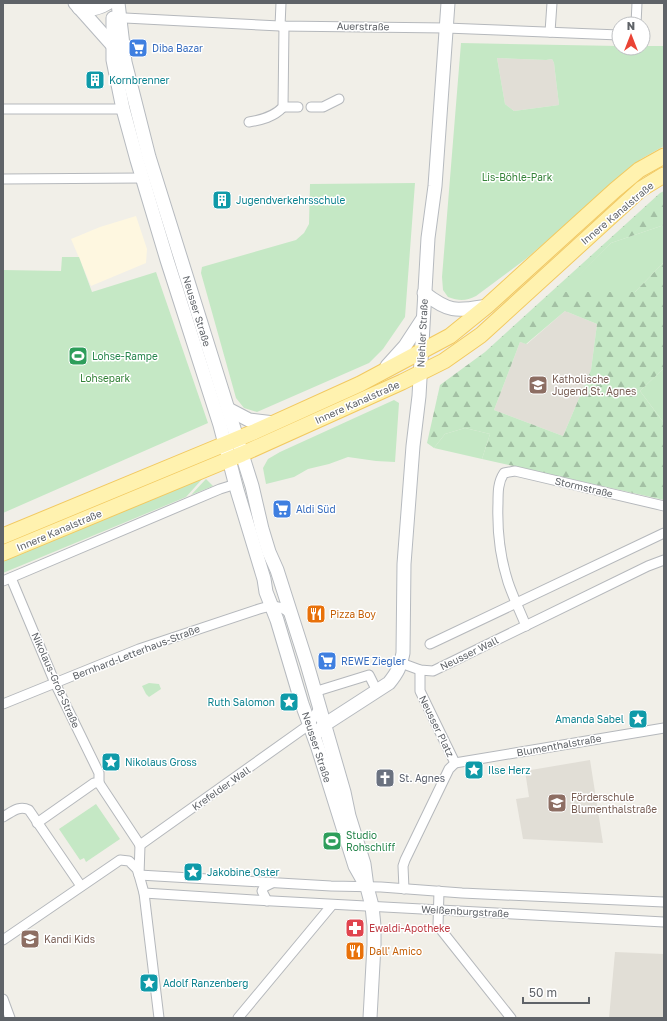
<svg xmlns="http://www.w3.org/2000/svg" width="667" height="1021" viewBox="0 0 667 1021" font-family="'Golos Text',sans-serif">
<style>
.commercial{fill:#fef7e0}
.education{fill:#e1ded6}
.green{fill:#c5e8c5;fill-rule:evenodd}
.forest{fill:url(#forest-firs);fill-rule:evenodd}
.lines{fill:none;stroke-linecap:round;stroke-linejoin:round}
.street-casing{stroke:#b5b8bc;stroke-width:11}
.secondary-casing{stroke:#b6babf;stroke-width:15}
.primary-casing{stroke:#f2c960;stroke-width:17}
.street{stroke:#fff;stroke-width:9}
.secondary{stroke:#fff;stroke-width:13}
.primary{stroke:#fff2af;stroke-width:15}
.labels{text-anchor:middle;stroke-width:3;stroke-linejoin:round;paint-order:stroke}
.street-label{font-size:10px;fill:#5f6368;stroke:#fff}
.shop-label{font-size:10px;fill:#366cbe;stroke:#fff;text-anchor:start}
.culture-label{font-size:10px;fill:#0d838f;stroke:#fff;text-anchor:start}
.park-label{font-size:10px;fill:#348238;stroke:#fff}
.leisure-label{font-size:10px;fill:#27864d;stroke:#fff;text-anchor:start}
.education-label{font-size:10px;fill:#785e54;stroke:#fff;text-anchor:start}
.food-label{font-size:10px;fill:#c56008;stroke:#fff;text-anchor:start}
.worship-label{font-size:10px;fill:#5b616d;stroke:#fff;text-anchor:start}
.health-label{font-size:10px;fill:#be3a42;stroke:#fff;text-anchor:start}
</style>
<defs>
<pattern id="forest-firs" width="22" height="20" patternUnits="userSpaceOnUse"><rect width="22" height="20" fill="#c5e8c5"/><path d="M5 1l3.5 6h-7zM16 11l3.5 6h-7z" fill="#a3c0a4"/></pattern>
</defs>
<rect width="100%" height="100%" fill="#f1efe8"/>
<polygon class="commercial" points="136,216 147,249 146,263 91,286 71,239 100,227"/>
<g class="education">
<polygon points="497,58 546,60 552,59 554,63 559,105 514,111 505,104"/>
<polygon points="565,311 597,324 591,370 563,436 494,410 520,342 527,344"/>
<polygon points="590,760 603,843 523,839 516,799 529,797 525,771"/>
<polygon points="615,952 664,954 664,1018 609,1018"/>
</g>
<g class="green">
<path d="M461,43L619,46V48H643V46H664V146L641,159L527,258L476,296C466,301 459,301 448,297L443,290L442,277ZM497,58L546,60L552,59L554,63L559,105L514,111L505,104Z"/>
<polygon points="415,183 405,317 383,349 369,363 257,412 244,408 236,398 201,273 202,267 296,240 304,233 309,224 310,184"/>
<polygon points="664,225 664,262 635,292 561,292 611,243"/>
<polygon points="62,257 79,257 92,292 156,272 208,423 3,513 3,270 61,271"/>
<polygon points="664,368 664,423 640,391"/>
<polygon points="394,400 399,403 395,462 376,461 348,457 329,464 308,469 294,477 266,484 263,468 268,459 280,452"/>
<polygon points="465,428 490,434 482,459 434,448 445,434"/>
<polygon points="204,477 186,497 3,573 3,559"/>
<polygon points="206,479 213,486 191,495"/>
<polygon points="149,683 159,684 161,689 149,697 146,694 142,686"/>
<polygon points="96,804 120,839 86,862 84,858 80,860 59,829"/>
</g>
<path class="forest" d="M664,191V225L611,243L562,292H635L664,262V368L640,391L664,423V500L482,459L490,434L465,428L445,434L434,448L427,443L440,385L485,352L660,193ZM565,311L597,324L591,370L563,436L494,410L520,342L526,344Z"/>
<g class="lines">
<g class="street-casing">
<g id="street">
<polyline points="116,15 120,18 125,18 280,26 446,28 619,35"/>
<polyline points="636,24 637,3"/>
<polyline points="280,26 281,3"/>
<polyline points="550,32 552,3"/>
<polyline points="283,107 298,107"/>
<polyline points="311,107 323,107 339,99"/>
<polyline points="3,109 123,109"/>
<path d="M249,122C261,120 274,117 283,107L284,26"/>
<polyline points="3,179 142,178"/>
<polyline points="11,578 55,683 99,773 99,783"/>
<polyline points="3,581 220,489 236,484"/>
<path d="M526,626C520,611 513,597 508,582C500,557 497,529 498,503C498,492 498,482 504,473L515,471L664,506"/>
<polyline points="430,644 664,533"/>
<polyline points="401,663 420,670 433,671 648,566 664,560"/>
<polyline points="314,692 369,675 377,691"/>
<path d="M3,704L139,649L259,609C271,605 281,604 291,615"/>
<polyline points="455,763 664,728"/>
<path d="M3,817C12,812 19,805 29,810L81,886"/>
<polyline points="37,823 94,783 99,783 140,845"/>
<polyline points="140,845 303,729 310,724 319,708"/>
<polyline points="140,845 139,875 144,893 159,1018"/>
<polyline points="404,889 403,866 405,860 449,769 455,763 420,691 420,670"/>
<polyline points="439,891 438,926 511,1018"/>
<polyline points="144,893 254,900 664,922"/>
<polyline points="267,901 262,891 264,887 272,883"/>
<polyline points="3,940 120,860 129,861 137,869 139,875 331,886 381,887 462,893 664,902"/>
<polyline points="3,999 10,1018"/>
<polyline points="238,1018 332,905"/>
</g>
</g>
<g class="secondary-casing">
<g id="secondary">
<polyline points="75,3 115,48"/>
<polyline points="118,3 125,62 149,157 252,486 262,529 269,552 277,570 307,664 344,792 349,816 364,864 367,887 372,906 374,926 374,945 370,1018"/>
<path d="M79,8C89,11 100,8 108,3"/>
<polyline points="113,18 113,60 123,109 137,160 167,260 220,425 237,490 264,579 266,592 277,620 302,704 318,748 355,866 364,882"/>
<path d="M424,293C450,313 456,311 487,306"/>
<polyline points="387,366 405,346 422,320"/>
<polyline points="228,409 249,420 274,423"/>
<path d="M319,731L324,725L389,683C397,673 401,666 403,653L404,564L413,446L419,396L428,238L435,186L448,3"/>
</g>
</g>
<g class="primary-casing">
<g id="primary">
<polyline points="3,536 254,432 360,384 450,336 487,306 615,190 639,170 664,156"/>
<polyline points="3,553 242,454 402,382 444,361 481,335 641,189 664,175"/>
</g>
</g>
<use href="#street" class="street"/>
<use href="#secondary" class="secondary"/>
<use href="#primary" class="primary"/>
</g>
<defs>
<g id="supermarket-square" transform="scale(1)"><rect x="-9" y="-9" width="18" height="18" rx="4" fill="#3f7fe0" stroke="#fff"/><path d="M-6-5.5h2.5l.6 2H6L4.5 2H-2.5L-4.4-4H-6ZM-1.5 3.2a1.3 1.3 0 1 0 .1 0ZM3 3.2a1.3 1.3 0 1 0 .1 0Z" fill="#fff"/></g>
<g id="building-square" transform="scale(1)"><rect x="-9" y="-9" width="18" height="18" rx="4" fill="#0f9aa8" stroke="#fff"/><path d="M-4-6H4V6H1V3H-1V6H-4ZM-2.5-4.3h1.7v1.8h-1.7ZM.8-4.3h1.7v1.8H.8ZM-2.5-1h1.7V.8h-1.7ZM.8-1h1.7V.8H.8Z" fill="#fff"/></g>
<g id="stadium-square" transform="scale(1)"><rect x="-9" y="-9" width="18" height="18" rx="4" fill="#2e9e5b" stroke="#fff"/><path d="M0-5a6.5 5 0 1 0 0 10a6.5 5 0 1 0 0-10ZM-3.5-1.8h7v3.6h-7Z" fill="#fff"/></g>
<g id="school-square" transform="scale(1)"><rect x="-9" y="-9" width="18" height="18" rx="4" fill="#8d6e63" stroke="#fff"/><path d="M0-5L7-2L0 1L-7-2ZM-4 1L0 2.5L4 1V4Q0 6-4 4Z" fill="#fff"/></g>
<g id="restaurant-square" transform="scale(1)"><rect x="-9" y="-9" width="18" height="18" rx="4" fill="#e8710a" stroke="#fff"/><path d="M-5-6h1v4h1v-4h1v4h1v-4h1v5L-1.5 .5V6h-2V.5L-5-1ZM5-6V6H3V1.5H1.5Q1.5-4 5-6Z" fill="#fff"/></g>
<g id="sight-square" transform="scale(1)"><rect x="-9" y="-9" width="18" height="18" rx="4" fill="#0f9aa8" stroke="#fff"/><path d="M0-6L1.8-2.2L6-1.7L2.9 1.2L3.7 5.4L0 3.3L-3.7 5.4L-2.9 1.2L-6-1.7L-1.8-2.2Z" fill="#fff"/></g>
<g id="church-square" transform="scale(1)"><rect x="-9" y="-9" width="18" height="18" rx="4" fill="#6b7280" stroke="#fff"/><path d="M-1.2-6h2.4v3.5h3.3v2.4h-3.3V6h-2.4V-.1h-3.3v-2.4h3.3Z" fill="#fff"/></g>
<g id="pharmacy-square" transform="scale(1)"><rect x="-9" y="-9" width="18" height="18" rx="4" fill="#e0444e" stroke="#fff"/><path d="M-2-6h4v4h4v4h-4v4h-4v-4h-4v-4h4Z" fill="#fff"/></g>
</defs>
<g fill-rule="evenodd">
<use href="#supermarket-square" x="138" y="48"/>
<use href="#building-square" x="95" y="80"/>
<use href="#building-square" x="222" y="200"/>
<use href="#stadium-square" x="78" y="356"/>
<use href="#school-square" x="538" y="385"/>
<use href="#supermarket-square" x="282" y="509"/>
<use href="#restaurant-square" x="316" y="614"/>
<use href="#supermarket-square" x="327" y="661"/>
<use href="#sight-square" x="289" y="702"/>
<use href="#sight-square" x="638" y="719"/>
<use href="#sight-square" x="111" y="762"/>
<use href="#sight-square" x="474" y="770"/>
<use href="#church-square" x="385" y="778"/>
<use href="#school-square" x="557" y="803"/>
<use href="#stadium-square" x="332" y="841"/>
<use href="#sight-square" x="193" y="872"/>
<use href="#pharmacy-square" x="355" y="928"/>
<use href="#school-square" x="30" y="939"/>
<use href="#restaurant-square" x="355" y="951"/>
<use href="#sight-square" x="149" y="983"/>
</g>
<g class="labels">
<g class="street-label">
<text transform="translate(363 26) rotate(1)" y="4">Auerstraße</text>
<text transform="translate(617 213) rotate(-40)" y="4">Innere Kanalstraße</text>
<text transform="translate(197 311) rotate(73)" y="4">Neusser Straße</text>
<text transform="translate(422 333) rotate(-87)" y="4">Niehler Straße</text>
<text transform="translate(357 402) rotate(-24)" y="4">Innere Kanalstraße</text>
<text transform="translate(584 487) rotate(13)" y="4">Stormstraße</text>
<text transform="translate(59 530) rotate(-23)" y="4">Innere Kanalstraße</text>
<text transform="translate(136 652) rotate(-21)" y="4">Bernhard-Letterhaus-Straße</text>
<text transform="translate(469 653) rotate(-26)" y="4">Neusser Wall</text>
<text transform="translate(56 680) rotate(66)" y="4">Nikolaus-Groß-Straße</text>
<text transform="translate(437 726) rotate(64)" y="4">Neusser Platz</text>
<text transform="translate(559 745) rotate(-10)" y="4">Blumenthalstraße</text>
<text transform="translate(317 747) rotate(72)" y="4">Neusser Straße</text>
<text transform="translate(221 788) rotate(-35)" y="4">Krefelder Wall</text>
<text transform="translate(465 911) rotate(3)" y="4">Weißenburgstraße</text>
</g>
<g class="shop-label">
<text x="152" y="52">Diba Bazar</text>
<text x="296" y="513">Aldi Süd</text>
<text x="341" y="665">REWE Ziegler</text>
</g>
<g class="culture-label">
<text x="109" y="84">Kornbrenner</text>
<text x="236" y="204">Jugendverkehrsschule</text>
<text x="275" y="706" text-anchor="end">Ruth Salomon</text>
<text x="624" y="723" text-anchor="end">Amanda Sabel</text>
<text x="125" y="766">Nikolaus Gross</text>
<text x="488" y="774">Ilse Herz</text>
<text x="207" y="876">Jakobine Oster</text>
<text x="163" y="987">Adolf Ranzenberg</text>
</g>
<g class="park-label">
<text x="517" y="181">Lis-Böhle-Park</text>
<text x="105" y="382">Lohsepark</text>
</g>
<g class="leisure-label">
<text x="92" y="360">Lohse-Rampe</text>
<text x="346" y="839">Studio<tspan x="346" dy="12">Rohschliff</tspan></text>
</g>
<g class="education-label">
<text x="552" y="383">Katholische<tspan x="552" dy="12">Jugend St. Agnes</tspan></text>
<text x="571" y="801">Förderschule<tspan x="571" dy="12">Blumenthalstraße</tspan></text>
<text x="44" y="943">Kandi Kids</text>
</g>
<g class="food-label">
<text x="330" y="618">Pizza Boy</text>
<text x="369" y="955">Dall' Amico</text>
</g>
<g class="worship-label">
<text x="399" y="782">St. Agnes</text>
</g>
<g class="health-label">
<text x="369" y="932">Ewaldi-Apotheke</text>
</g>
</g>
<rect width="667" height="1021" fill="none" stroke="#5f6368" stroke-width="8"/>
<g transform="translate(631 36)"><circle r="19" fill="#ffffff" stroke="#bfc1c3"/>
<path d="M0-3L7 15L0 10L-7 15Z" fill="#ea4335"/>
<text y="-6" font-size="11" font-weight="bold" text-anchor="middle" fill="#5f6368">N</text>
</g>
<path d="M523 997v6h66v-6" fill="none" stroke="#5f6368" stroke-width="2"/>
<text x="529" y="997" font-size="12" fill="#5f6368" stroke="#ffffff" stroke-width="3" paint-order="stroke">50 m</text>
</svg>
